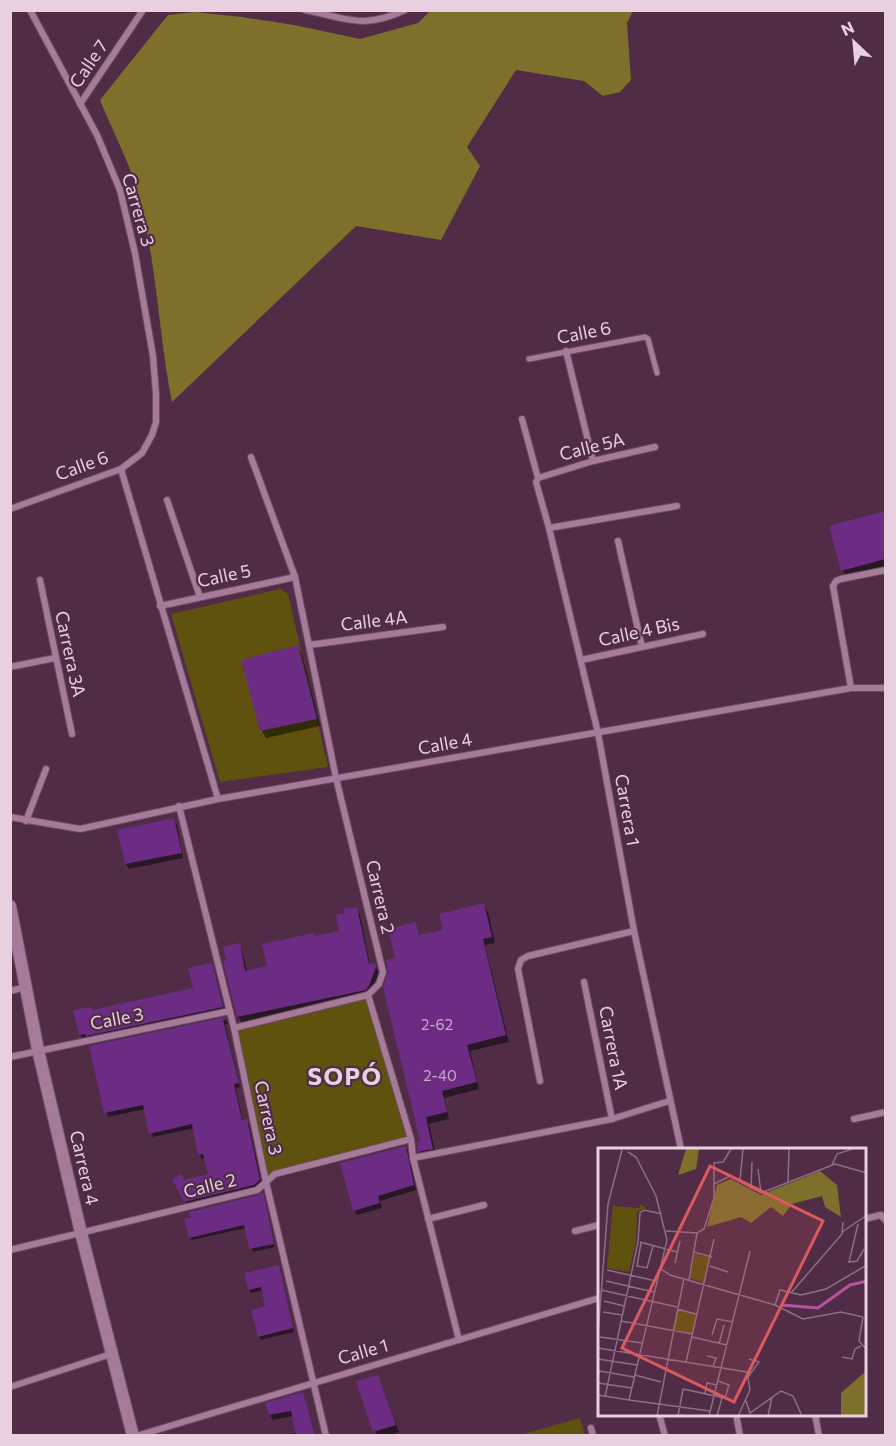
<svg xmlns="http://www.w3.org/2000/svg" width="896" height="1446" viewBox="0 0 896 1446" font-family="Commissioner,sans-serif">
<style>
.green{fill:#5f510e}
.forest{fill:#7e6f2b}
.shadow{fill:#0007}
.building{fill:#6d2c83}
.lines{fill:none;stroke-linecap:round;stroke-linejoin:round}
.pedestrian-casing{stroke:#6b4c63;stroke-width:7}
.minor-casing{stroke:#6b4c63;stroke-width:8}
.secondary-casing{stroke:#6b4c63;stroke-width:14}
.pedestrian{stroke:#a67b9a;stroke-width:5}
.minor{stroke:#a67b9a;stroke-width:6}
.secondary{stroke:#a67b9a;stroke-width:12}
.labels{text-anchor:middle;stroke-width:4.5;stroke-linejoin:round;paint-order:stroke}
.number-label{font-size:15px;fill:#c9a7c9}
.street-label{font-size:18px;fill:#e8d0e0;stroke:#502c47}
.district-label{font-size:24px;font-weight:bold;letter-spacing:1.5px;fill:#e8d0e0;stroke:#502c47}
.inset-river{fill:none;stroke:#b2559d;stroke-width:3}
.inset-road{fill:none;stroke:#8d6e84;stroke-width:1.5}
.view{fill:#db5a5f;fill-opacity:0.15;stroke:#db5a5f;stroke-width:3}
.inset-edge{fill:none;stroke:#e8d0e0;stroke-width:3}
</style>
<rect width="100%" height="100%" fill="#502c47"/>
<g class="green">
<polygon points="280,589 288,594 328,767 220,782 171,614"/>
<polygon points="368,995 411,1139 275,1173 266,1182 234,1028"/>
<polygon points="580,1418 585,1435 520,1435"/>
</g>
<path class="forest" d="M430,11H633L627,23L631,80L620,92L603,96L584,81L516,70L467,147L480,166L441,240L356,226L172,402C158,332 157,259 137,190C128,159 112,130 100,100L168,15L195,12L242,17L294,25L360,39L418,23Z"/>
<g class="shadow">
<polygon points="886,513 886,567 847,577 842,570 831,527"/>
<polygon points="298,647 302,654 320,726 266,738 262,731 243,662"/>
<polygon points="173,820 177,825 183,858 129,869 126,864 118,831"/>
<polygon points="484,905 488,912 495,943 485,945 509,1042 470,1051 479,1089 444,1098 449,1119 429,1124 436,1155 423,1158 419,1151 422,1142 397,959 415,924 420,936 445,931"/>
<polygon points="356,909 360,915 370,965 375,964 379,974 369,995 242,1022 238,1017 239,945 242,951 247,972 269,968 315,937 340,932"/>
<polygon points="212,965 224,1010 90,1038 88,1036 82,1038 80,1034 92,1011 195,990"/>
<polygon points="225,1019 228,1024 225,1024 240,1087 236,1088 243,1122 246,1121 249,1125 262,1185 257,1189 188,1206 174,1180 185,1181 209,1175 205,1158 202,1159 200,1155 195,1128 153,1137 145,1109 108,1117 91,1047"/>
<polygon points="406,1147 409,1153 416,1190 380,1201 382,1208 357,1215 354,1210"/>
<polygon points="262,1194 275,1247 253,1252 246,1228 192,1240 190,1237"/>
<polygon points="280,1270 294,1332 261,1340 259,1337 267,1307 263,1290 251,1293 249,1289"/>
<polygon points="381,1384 399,1432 389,1436 377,1436 375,1431"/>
<polygon points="302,1393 315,1436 284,1436 297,1432 293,1416 273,1420 270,1415"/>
</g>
<g class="building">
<polygon points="885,511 885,559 841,571 829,526"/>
<polygon points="298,645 317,719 260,731 241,660"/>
<polygon points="174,818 182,853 125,864 117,830"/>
<polygon points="484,903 492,937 483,939 506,1035 467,1045 477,1082 442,1091 447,1112 426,1117 433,1149 418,1152 417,1142 420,1141 383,987 388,973 386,960 395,958 388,929 416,922 419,935 443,930 439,914"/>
<polygon points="357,907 369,964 375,963 376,967 369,986 366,990 237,1017 223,961 226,960 223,947 240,943 245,971 267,966 262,944 314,933 315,936 339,931 336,915 344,913 343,909"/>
<polygon points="212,963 223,1007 86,1036 86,1034 79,1035 73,1010 91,1007 92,1010 193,988 188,968"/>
<polygon points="226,1017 226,1019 223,1020 239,1083 234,1084 242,1120 247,1119 260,1180 254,1185 184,1202 172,1179 182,1174 184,1180 208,1174 203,1154 198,1155 192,1124 149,1134 143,1105 104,1113 89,1046"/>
<polygon points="406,1146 414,1185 378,1196 380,1203 353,1211 340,1163"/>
<polygon points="263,1192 274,1244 249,1249 244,1225 189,1238 184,1219 191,1217 189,1212 258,1195"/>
<polygon points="279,1265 293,1328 258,1337 251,1310 265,1306 261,1287 248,1290 244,1273"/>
<polygon points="378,1375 396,1425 373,1432 356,1381"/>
<polygon points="303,1392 315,1436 296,1436 291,1411 269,1415 265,1403"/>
</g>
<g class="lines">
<g class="pedestrian-casing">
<polyline id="pedestrian" points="529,359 645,337 648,339 657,373"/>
</g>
<g class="minor-casing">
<g id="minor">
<path d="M305,10C347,18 362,30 405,10"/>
<polyline points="80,104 143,10"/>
<polyline points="566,351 593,461"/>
<polyline points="522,419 538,478 536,482 549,528 598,733 634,931 681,1149"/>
<polyline points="251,457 295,577 336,778 383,972 379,984 368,995 411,1139 413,1158 459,1340"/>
<polyline points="121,469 218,799"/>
<polyline points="538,478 593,461 655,447"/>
<polyline points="167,500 200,597"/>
<polyline points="10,509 121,469 142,453 152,435 156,422 156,394 153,356 135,253 120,190 97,135 30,10"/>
<polyline points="549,528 677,506"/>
<polyline points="618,541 642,647"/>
<polyline points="40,580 72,734"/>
<polyline points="160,606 295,577"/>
<polyline points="309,645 443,627"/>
<polyline points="581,660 703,634"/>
<polyline points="10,667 55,658"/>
<polyline points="851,688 833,586 836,581 841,579 886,570"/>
<polyline points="179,806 234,1028 266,1182 326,1436"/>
<polyline points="10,817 80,829 218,799 851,688 886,688"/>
<polyline points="26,821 46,769"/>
<polyline points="584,982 612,1119"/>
<polyline points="10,991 26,987"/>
<polyline points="234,1028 368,995"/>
<polyline points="10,1057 230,1011"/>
<polyline points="540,1081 518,969 521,960 528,956 634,931"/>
<polyline points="854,1119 886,1112"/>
<polyline points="413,1158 612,1119 669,1101"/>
<polyline points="428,1219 484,1205"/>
<polyline points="864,1219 881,1215 886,1221"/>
<polyline points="575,1231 599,1225"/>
<polyline points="10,1250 257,1190 275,1174 411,1139"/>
<polyline points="10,1387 111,1354"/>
<polyline points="659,1414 665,1436"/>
<polyline points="736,1414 740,1436"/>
<polyline points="815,1414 819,1436"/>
<polyline points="591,1428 593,1436"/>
<polyline points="136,1436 599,1298"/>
</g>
</g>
<g class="secondary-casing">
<polyline id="secondary" points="10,906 38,1050 81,1233 133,1436"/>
</g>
<use href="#pedestrian" class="pedestrian"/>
<use href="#minor" class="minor"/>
<use href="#secondary" class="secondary"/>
</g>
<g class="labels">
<g class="number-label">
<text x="437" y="1030">2-62</text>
<text x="440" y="1081">2-40</text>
</g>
<g class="street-label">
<text transform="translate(89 64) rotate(-56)" y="6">Calle 7</text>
<text transform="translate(138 210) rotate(74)" y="6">Carrera 3</text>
<text transform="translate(584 333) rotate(-11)" y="6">Calle 6</text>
<text transform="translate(592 447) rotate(-14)" y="6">Calle 5A</text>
<text transform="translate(82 466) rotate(-20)" y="6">Calle 6</text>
<text transform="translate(224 576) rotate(-12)" y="6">Calle 5</text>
<text transform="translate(374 621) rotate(-7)" y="6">Calle 4A</text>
<text transform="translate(639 632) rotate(-12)" y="6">Calle 4 Bis</text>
<text transform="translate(70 654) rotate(78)" y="6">Carrera 3A</text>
<text transform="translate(445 744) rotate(-10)" y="6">Calle 4</text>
<text transform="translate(627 810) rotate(80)" y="6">Carrera 1</text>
<text transform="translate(380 897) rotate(77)" y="6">Carrera 2</text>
<text transform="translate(117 1019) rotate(-11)" y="6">Calle 3</text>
<text transform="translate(613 1048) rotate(79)" y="6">Carrera 1A</text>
<text transform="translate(268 1118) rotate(78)" y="6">Carrera 3</text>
<text transform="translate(84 1168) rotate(77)" y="6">Carrera 4</text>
<text transform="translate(210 1186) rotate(-14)" y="6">Calle 2</text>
<text transform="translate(363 1352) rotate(-16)" y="6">Calle 1</text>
</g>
<g class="district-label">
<text x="345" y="1085">SOPÓ</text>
</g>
</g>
<g transform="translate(598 1148)">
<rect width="268" height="268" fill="#502c47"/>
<path d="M42,56L48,60L39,64L38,94L31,124L9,120L15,58L42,60ZM96,106L112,109L107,135L92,130ZM79,161L98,166L94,186L74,183Z" fill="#5f510e"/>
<path d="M88,1H101L98,21L80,27ZM222,23L239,37L243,69L227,59L224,48L194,56L185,68L173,59L153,75L143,69L109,79L119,37L133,31L163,47ZM268,223V268H243V245Z" fill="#7e6f2b"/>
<path class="inset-river" d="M184,157L220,160L252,137L269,133"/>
<path class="inset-road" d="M234,17L239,6L254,1M160,21L163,45M142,32L145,1M190,35L191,1M116,36L132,28L163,45L237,16L269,25M153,41L154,14M260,76L251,114L259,113L266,101M68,83L99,85L106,81L116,50V15L125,14L133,1M244,84L269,67M42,94L79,104M43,95L39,118L49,120L55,98M96,104L114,109M77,115L82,93M112,118L130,124M63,121L72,127L177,157L205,171L243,164L265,169L261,193L269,202M9,122L58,133M91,132L99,85M8,133L56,144M3,142L79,159M193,145L244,86L245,74M6,153L26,158M177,157L182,142L203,147L228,141L269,117M79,161L98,166M5,164L24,167M23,173L94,186M0,186L10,56L24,2M114,187L119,171L135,174M2,189L44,195M94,189L129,197M121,196L126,177M0,200L149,224L152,242L140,268M109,208L118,210L115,219M244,209L254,211L257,201L263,198M0,211L39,217M88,214L116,91M37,227L63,234M0,228L2,223L36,229M150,229L161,214L151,211M0,235L34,240M107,245L109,235L119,237M0,247L31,252L69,92L58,48L38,9L30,4M7,249L40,94L42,65L46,62L64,66M31,252L112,263M148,253L152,265L183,243L195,248L204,268M59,268L86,130M80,268L85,241L127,250L131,237L120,233M111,268L152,103M119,268L124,250M170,268L174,249"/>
<path class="view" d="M112,18L225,73L136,254L24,200Z"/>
<rect width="268" height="268" class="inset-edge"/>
</g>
<rect width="896" height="1446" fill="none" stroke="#e8d0e0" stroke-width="24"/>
<g transform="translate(854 42) rotate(334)" stroke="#502c47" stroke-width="4.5" paint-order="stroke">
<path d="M0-4.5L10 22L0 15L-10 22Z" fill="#e8d0e0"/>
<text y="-9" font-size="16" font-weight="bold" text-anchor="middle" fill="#e8d0e0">N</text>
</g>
</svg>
